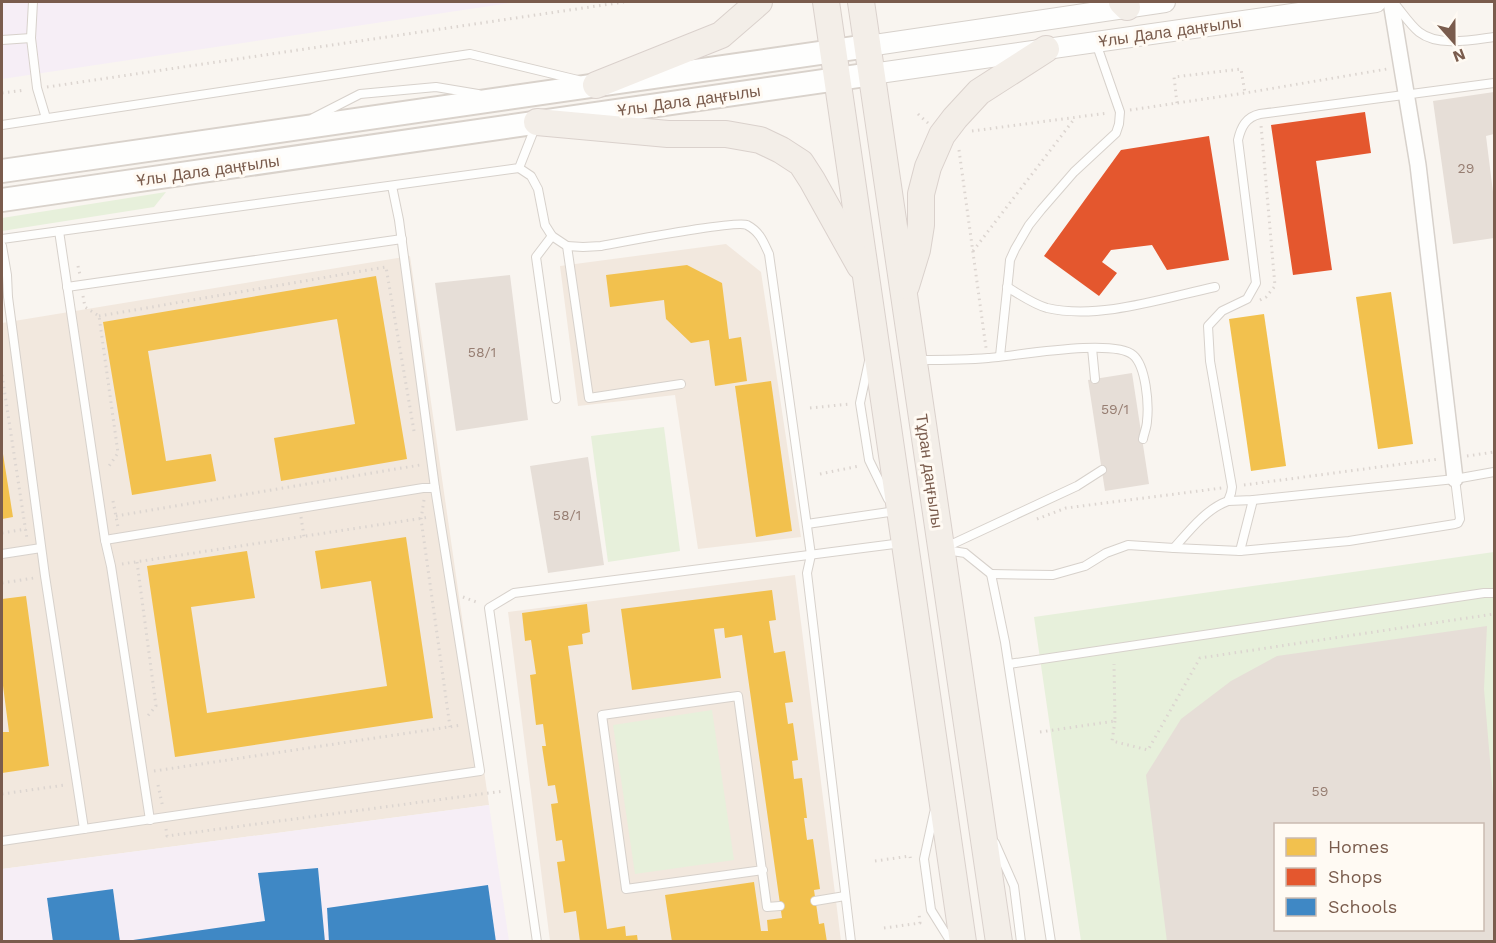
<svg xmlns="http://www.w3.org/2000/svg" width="1496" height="943" viewBox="0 0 1496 943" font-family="'Work Sans',sans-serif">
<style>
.residential{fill:#f2e8de}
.education{fill:#f6eef6}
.green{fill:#e7f0db;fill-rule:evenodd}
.homes{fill:#f2c14e}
.shops{fill:#e4572e}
.schools{fill:#3f88c5}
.building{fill:#e6ded7;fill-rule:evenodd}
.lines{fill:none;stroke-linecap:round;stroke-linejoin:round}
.service-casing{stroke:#d7d1cb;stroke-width:10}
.minor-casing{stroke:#d7d1cb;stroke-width:18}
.tertiary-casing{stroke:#d7d1cb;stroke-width:22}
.secondary-casing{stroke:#d9d2cb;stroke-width:26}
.primary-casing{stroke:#dad1cc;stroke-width:28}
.path{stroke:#dcd5d0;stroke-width:3;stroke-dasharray:1.5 4.5;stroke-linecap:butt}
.service{stroke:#fefefd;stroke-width:8}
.minor{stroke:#fefefd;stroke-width:15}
.tertiary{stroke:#fefefd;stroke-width:20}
.secondary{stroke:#fefefd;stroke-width:22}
.primary{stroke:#f3eee8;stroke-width:26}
.labels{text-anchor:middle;stroke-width:6;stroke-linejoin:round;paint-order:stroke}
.number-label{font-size:14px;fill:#977e72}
.street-label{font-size:16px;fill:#7a5c4d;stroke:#fffaf3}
</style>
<rect width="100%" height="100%" fill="#f9f5f0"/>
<g class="residential">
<polygon points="726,244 761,272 801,537 698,549 675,395 578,406 560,266"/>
<polygon points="410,256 489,805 2,869 2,323"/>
<polygon points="795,575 841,941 550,941 508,612"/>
</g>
<g class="education">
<polygon points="2,2 516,2 2,79"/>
<polygon points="489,805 509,941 2,941 2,869"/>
</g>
<g class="green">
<polygon points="166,192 154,207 2,231 2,218"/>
<polygon points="664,427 680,551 608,562 591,436"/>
<path d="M1494,552V941H1081L1034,617ZM1276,824H1482V930H1276Z"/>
<polygon points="712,710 734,860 635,874 613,725"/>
</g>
<g class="homes">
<polygon points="687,265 722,283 729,339 741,337 747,381 715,386 709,340 691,343 666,319 664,300 610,307 606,275"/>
<polygon points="376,276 407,459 281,481 274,438 355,424 337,319 148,351 166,461 211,454 216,481 132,495 103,322"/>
<polygon points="1391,292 1413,444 1378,449 1356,297"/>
<polygon points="1264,314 1286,466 1251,471 1229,319"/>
<polygon points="771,381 792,531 756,537 735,386"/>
<polygon points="2,454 3,454 13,517 2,519"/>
<polygon points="406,537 433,718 175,757 147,566 247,551 255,598 191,607 207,713 387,686 371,581 321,589 315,551"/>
<polygon points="772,590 776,620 769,621 774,653 785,651 793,702 785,703 788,724 793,723 798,760 792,761 794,779 802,778 807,818 804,818 807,840 813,839 820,889 814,890 819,924 824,923 827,942 672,942 665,895 754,882 761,931 768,931 767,920 782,918 742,635 725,638 724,628 714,629 721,678 632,690 621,609"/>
<polygon points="26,596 49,766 2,773 2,732 9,732 2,678 2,599"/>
<polygon points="587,604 590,632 582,634 583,644 568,646 607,929 625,926 626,936 637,935 638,942 580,942 576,911 564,913 557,862 565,861 562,840 556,841 551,804 558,803 555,785 548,786 542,746 546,746 543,724 536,725 530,675 536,674 531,640 525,641 522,613"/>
</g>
<g class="shops">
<polygon points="1365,112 1371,153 1316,161 1332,270 1293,275 1271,125"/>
<polygon points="1209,136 1229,260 1167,270 1152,245 1111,250 1102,262 1117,273 1099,296 1044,256 1121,150"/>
</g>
<g class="schools">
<polygon points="318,868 325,942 133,942 133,940 265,921 258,873"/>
<polygon points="488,885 496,942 329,942 327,908"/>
<polygon points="113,889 120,942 53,942 47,898"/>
</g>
<g class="building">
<polygon points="1494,92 1494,134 1486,136 1494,200 1494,238 1453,244 1433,101"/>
<polygon points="510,275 528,420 456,431 435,283"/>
<polygon points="1132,373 1149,484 1105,491 1088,380"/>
<polygon points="588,457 604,565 548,573 530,466"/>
<path d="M1487,626L1484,689L1494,808V942H1167L1146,775L1181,719L1231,681L1277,656ZM1276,824H1482V930H1276Z"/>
</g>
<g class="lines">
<g class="service-casing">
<g id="service">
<polyline points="33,2 31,38 37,88 46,118"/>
<path d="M1394,3C1401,11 1410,25 1419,32C1438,47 1472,40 1494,37"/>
<polyline points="2,40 31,38"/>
<polyline points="313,118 360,94 436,87 478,94"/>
<polyline points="2,125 470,54 578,80"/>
<polyline points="519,168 531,176 538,189 545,225 552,236 567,246 589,398 681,384"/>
<polyline points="59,231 105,540 111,566 150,820"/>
<polyline points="552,236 536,257 556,399"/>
<polyline points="2,239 519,168 536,125"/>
<polyline points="2,246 7,275 8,297 45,576 84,829"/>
<path d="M567,246L583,247L601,246C623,242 735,220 747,225C760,232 763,241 769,254L811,555L807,573L851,942"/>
<polyline points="67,287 402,239"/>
<path d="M1007,287C1019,294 1033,304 1047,308C1099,320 1164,298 1215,287"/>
<polyline points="1092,348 1095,379"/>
<polyline points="1000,356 1009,271 1010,260 1015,249 1029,225 1041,210 1074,172 1116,133 1119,124 1120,112 1096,43"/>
<path d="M919,360C942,360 965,360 988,358C1016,356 1113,338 1133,355C1146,366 1149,404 1147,421C1147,427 1144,433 1143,439"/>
<polyline points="869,361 860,403 869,460 888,499"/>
<polyline points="1228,501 1253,500 1455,479 1494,472"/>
<polyline points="807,524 896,511"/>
<polyline points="105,540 423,488 435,488"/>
<polyline points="946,547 1077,486 1102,470"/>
<polyline points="1174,548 1240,551 1349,541 1455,524 1458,523 1460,519 1455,479"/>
<polyline points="946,550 965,553 991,574 1005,642 1051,942"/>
<polyline points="1240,551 1253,500"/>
<polyline points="2,554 41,548"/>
<path d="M991,574L1053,575L1085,566L1106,553L1128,545L1174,548C1189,531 1206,509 1228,501L1231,493L1232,487L1210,361L1208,326L1222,311L1247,299L1256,283L1238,140C1241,127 1246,117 1260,114L1494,83"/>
<polyline points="1009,664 1484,593 1494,593"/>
<polyline points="934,813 924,859 931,910 951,942"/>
<polyline points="2,841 480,771 435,488 399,220 392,186"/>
<polyline points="995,843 1014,886 1021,942"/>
<polyline points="763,870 626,889 602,715 738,696 767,907 780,906"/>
<polyline points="815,901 845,896"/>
<polyline points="537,942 489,608 514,593 902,543"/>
</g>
</g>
<g class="minor-casing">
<polyline id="minor" points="1391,2 1418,165 1455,479"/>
</g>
<g class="tertiary-casing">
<g id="tertiary">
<polyline points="868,46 1165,2"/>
<polyline points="872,74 1376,2"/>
</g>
</g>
<g class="secondary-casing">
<g id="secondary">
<polyline points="2,171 868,46"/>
<polyline points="2,200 872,74"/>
</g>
</g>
<g class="primary-casing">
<g id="primary">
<polyline points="826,2 963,942"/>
<polyline points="861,2 999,942"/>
<polyline points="1122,2 1127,7"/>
<polyline points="596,85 721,35 759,2"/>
<polyline points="537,122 668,134 726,134 760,140 781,150 801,163 812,180 860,266"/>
<polyline points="906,286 917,250 921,225 921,194 928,167 942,135 955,118 979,92 1046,49"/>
</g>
</g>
<g class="path">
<polyline points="47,87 624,2"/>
<polyline points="2,93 25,90"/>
<polyline points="1177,103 1174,77 1241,69 1245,93"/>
<polyline points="1130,110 1245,93 1387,69"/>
<polyline points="918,114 928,123"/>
<polyline points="972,131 1108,113"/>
<polyline points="959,150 986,348"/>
<polyline points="973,251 1075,118"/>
<polyline points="78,266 80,275"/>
<polyline points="83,296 85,307 99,316 118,453 107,469"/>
<polyline points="1260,300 1266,297 1275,286 1261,125"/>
<polyline points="99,316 386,267 414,431"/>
<polyline points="2,375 27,539"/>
<polyline points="810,408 850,404"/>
<polyline points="1467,456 1494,452"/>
<polyline points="820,474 859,466"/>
<polyline points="1244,485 1439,459"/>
<polyline points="424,500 421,519 450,727"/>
<polyline points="113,501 118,527"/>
<polyline points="116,516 420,465"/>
<polyline points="301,517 304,537"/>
<polyline points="1037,519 1066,508 1222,488"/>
<polyline points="2,533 26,529"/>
<polyline points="137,562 156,706 146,718"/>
<polyline points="122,564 430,517"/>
<polyline points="2,583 34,578"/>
<polyline points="463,597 479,603"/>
<polyline points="1115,721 1112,741 1148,750 1200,658 1494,614"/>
<polyline points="1040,732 1115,721 1114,664"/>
<polyline points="154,771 462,725"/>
<polyline points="158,785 163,808"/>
<polyline points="2,794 65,785"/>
<polyline points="166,829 167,836 504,791"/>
<polyline points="875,861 910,856 911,862"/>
<polyline points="884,928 920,923 919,913"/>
</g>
<use href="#service" class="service"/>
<use href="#minor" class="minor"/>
<use href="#tertiary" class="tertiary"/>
<use href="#secondary" class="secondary"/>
<use href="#primary" class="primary"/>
</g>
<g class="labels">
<g class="number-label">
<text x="1466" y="173">29</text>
<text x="482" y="357">58/1</text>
<text x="1115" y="414">59/1</text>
<text x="567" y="520">58/1</text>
<text x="1320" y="796">59</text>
</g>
<g class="street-label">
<text transform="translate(1170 31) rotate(-8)" y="6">Ұлы Дала даңғылы</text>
<text transform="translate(689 100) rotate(-8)" y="6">Ұлы Дала даңғылы</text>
<text transform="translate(208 170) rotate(-8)" y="6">Ұлы Дала даңғылы</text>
<text transform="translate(930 471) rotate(82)" y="6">Тұран даңғылы</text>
</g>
</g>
<rect width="1496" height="943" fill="none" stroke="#7a5c4d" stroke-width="6"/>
<rect x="1274" y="823" width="210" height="108" fill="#fffaf3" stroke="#cabbb1" stroke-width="1.5"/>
<rect x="1286" y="838" width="30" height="18" fill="#f2c14e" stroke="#cabbb1" stroke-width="1.5"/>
<text x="1328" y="853" font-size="18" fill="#7a5c4d">Homes</text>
<rect x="1286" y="868" width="30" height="18" fill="#e4572e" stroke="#cabbb1" stroke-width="1.5"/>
<text x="1328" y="883" font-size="18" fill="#7a5c4d">Shops</text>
<rect x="1286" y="898" width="30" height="18" fill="#3f88c5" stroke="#cabbb1" stroke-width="1.5"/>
<text x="1328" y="913" font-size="18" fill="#7a5c4d">Schools</text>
<g transform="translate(1454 42) rotate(159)" stroke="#fffaf3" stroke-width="4.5" paint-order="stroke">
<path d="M0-4.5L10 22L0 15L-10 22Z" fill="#7a5c4d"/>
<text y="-9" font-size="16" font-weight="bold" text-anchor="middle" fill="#7a5c4d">N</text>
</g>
</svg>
